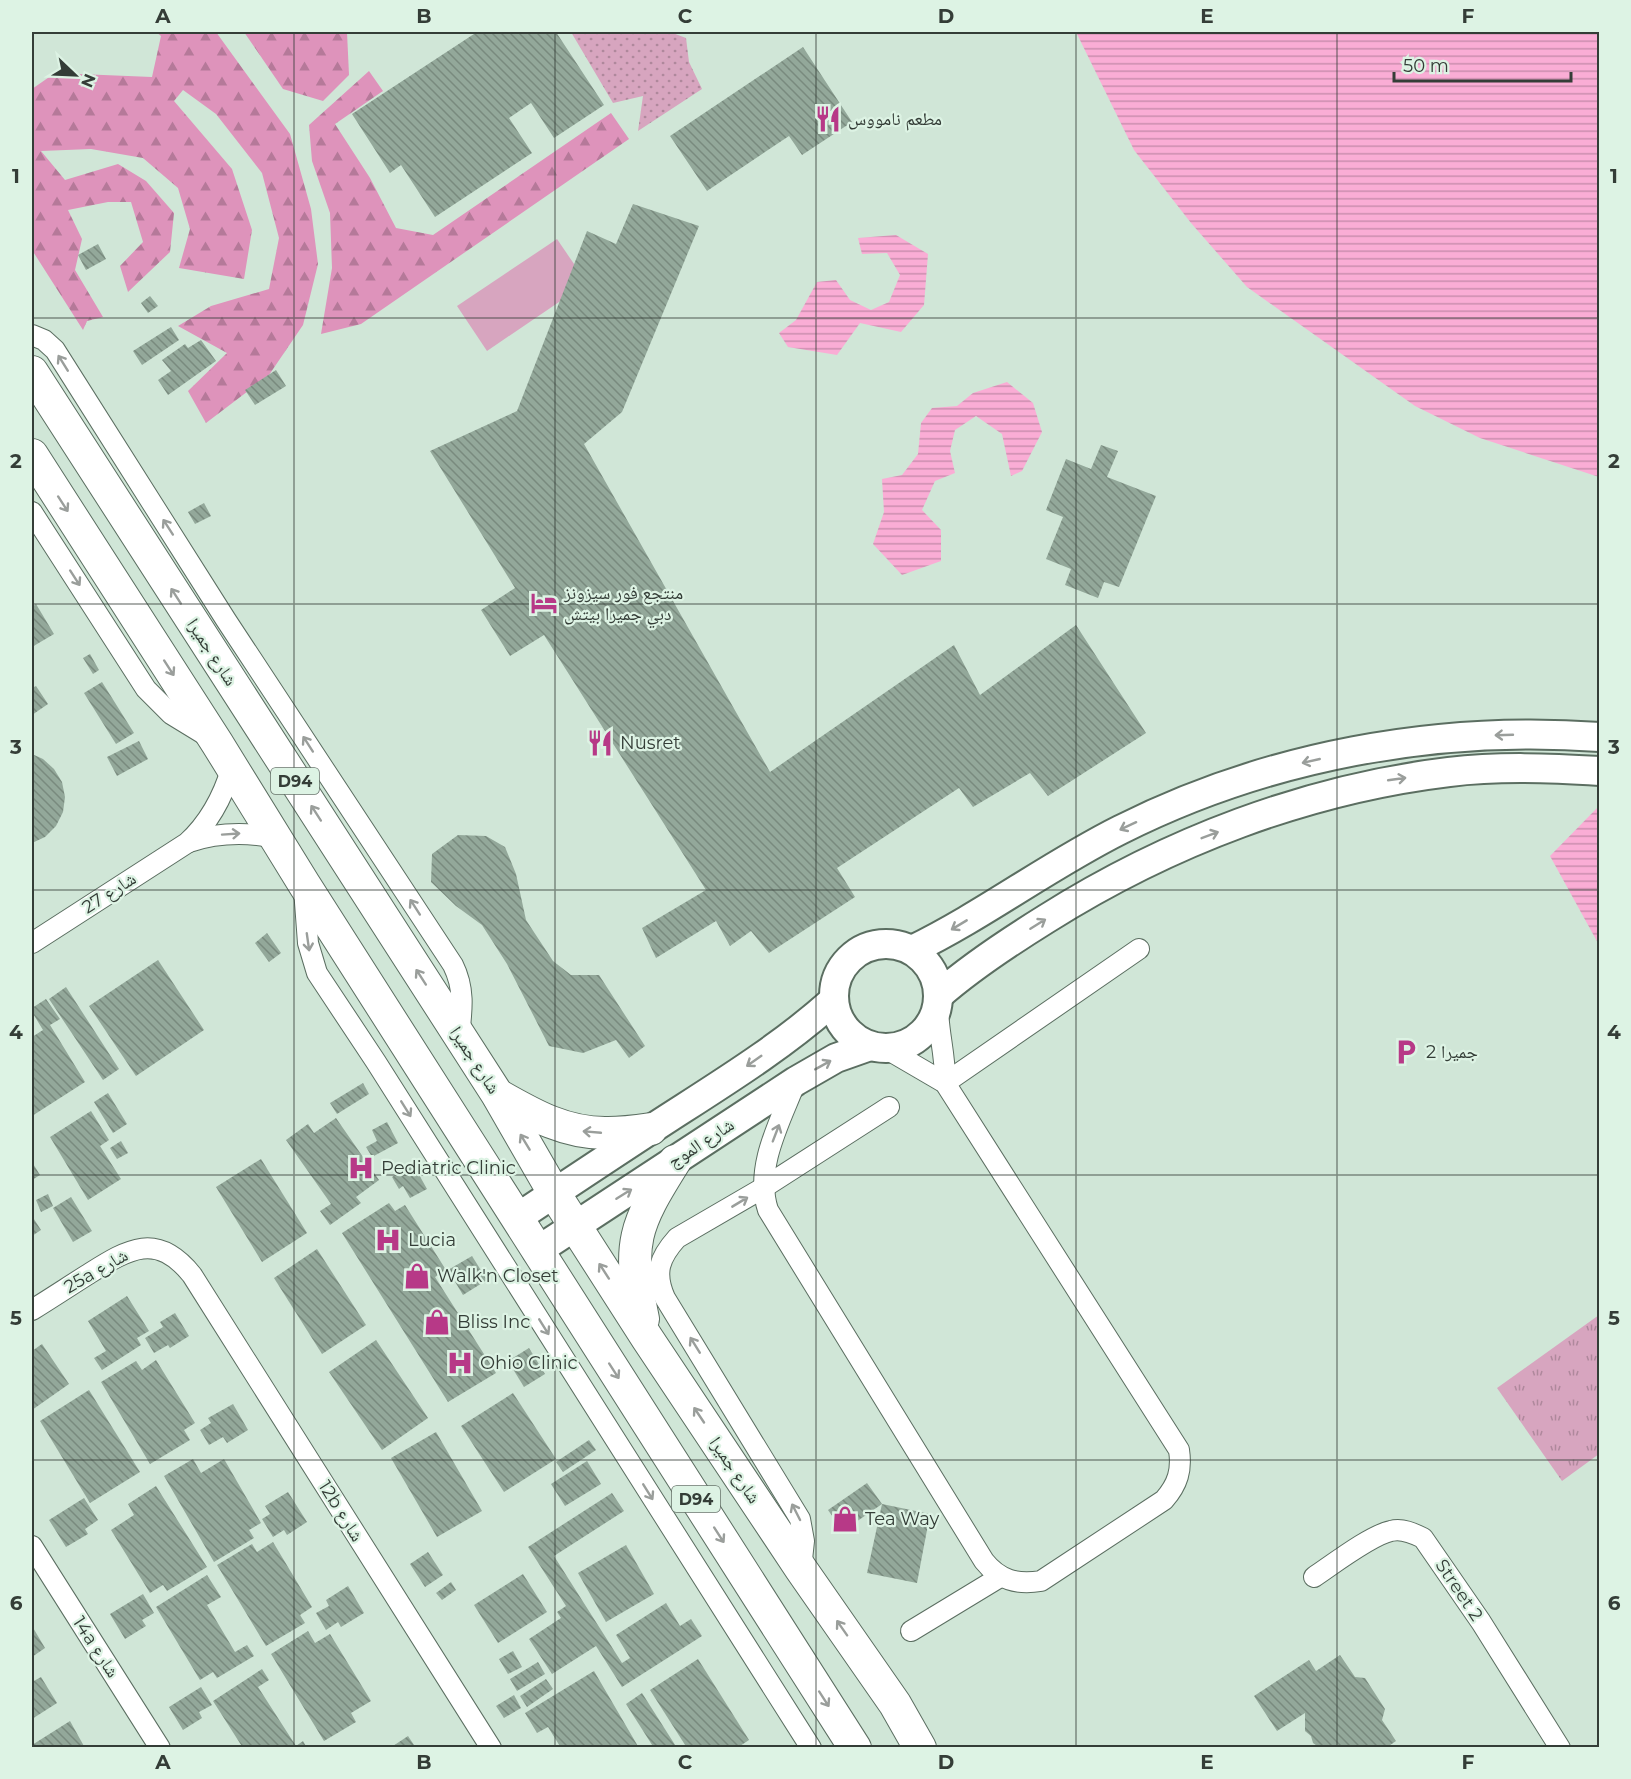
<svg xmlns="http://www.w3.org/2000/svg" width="1631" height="1779" viewBox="0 0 1631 1779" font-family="Montserrat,'Noto Naskh Arabic',sans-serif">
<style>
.grass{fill:url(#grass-dots)}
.forest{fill:url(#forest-firs)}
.park{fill:url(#park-tufts)}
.pitch{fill:#d7a5bf}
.water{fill:url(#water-rules)}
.building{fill:url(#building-back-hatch)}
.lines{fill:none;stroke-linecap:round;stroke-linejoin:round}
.street-casing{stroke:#5b6e61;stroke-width:22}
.secondary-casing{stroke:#5b6e61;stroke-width:32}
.primary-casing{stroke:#5b6e61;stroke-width:34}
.street{stroke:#fff;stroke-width:20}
.secondary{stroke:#fff;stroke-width:28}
.primary{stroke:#fff;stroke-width:32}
.oneway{stroke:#9a9e9b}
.grid{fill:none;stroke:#343d37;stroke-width:1.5;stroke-opacity:0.55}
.labels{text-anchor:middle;stroke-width:4.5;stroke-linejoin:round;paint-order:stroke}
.shield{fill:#ddf3e4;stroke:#67746b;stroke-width:1.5}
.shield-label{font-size:16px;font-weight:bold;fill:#343d37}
.poi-label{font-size:18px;fill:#343d37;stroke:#ddf3e4;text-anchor:start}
.street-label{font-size:18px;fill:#343d37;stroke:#ddf3e4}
.neatline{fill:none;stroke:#343d37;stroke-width:2}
.grid-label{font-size:20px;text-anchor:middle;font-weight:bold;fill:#343d37}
</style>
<defs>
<pattern id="grass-dots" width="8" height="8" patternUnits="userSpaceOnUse" patternTransform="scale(1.5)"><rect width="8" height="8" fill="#d7a5bf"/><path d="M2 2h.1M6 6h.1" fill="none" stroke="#af889c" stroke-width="1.8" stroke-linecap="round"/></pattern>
<pattern id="forest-firs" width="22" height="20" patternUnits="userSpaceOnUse" patternTransform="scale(1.5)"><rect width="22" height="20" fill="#de93bb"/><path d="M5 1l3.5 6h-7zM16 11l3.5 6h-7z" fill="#b57999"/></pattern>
<pattern id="park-tufts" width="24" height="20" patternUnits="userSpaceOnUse" patternTransform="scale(1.5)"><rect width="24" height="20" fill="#d7a5bf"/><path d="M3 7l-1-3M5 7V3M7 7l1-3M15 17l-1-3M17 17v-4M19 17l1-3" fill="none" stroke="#af889c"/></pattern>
<pattern id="water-rules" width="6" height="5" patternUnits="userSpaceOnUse" patternTransform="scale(1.5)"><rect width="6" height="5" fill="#faadd5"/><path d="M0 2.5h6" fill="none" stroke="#cb8eae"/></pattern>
<pattern id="building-back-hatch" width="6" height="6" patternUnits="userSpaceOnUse" patternTransform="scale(1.5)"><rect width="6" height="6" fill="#93a89a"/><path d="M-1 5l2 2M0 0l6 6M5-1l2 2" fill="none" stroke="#798a7e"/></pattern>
</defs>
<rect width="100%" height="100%" fill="#d0e6d7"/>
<polygon class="grass" points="571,32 670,32 686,38 689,62 702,89 638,131 643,96 613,103"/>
<g class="forest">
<polygon points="156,32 216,32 290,134 311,209 318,264 303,325 269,375 206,423 188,391 227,353 178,326 211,306 269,289 279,238 262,173 216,114 183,90 174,101 232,169 252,230 244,279 179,268 190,229 178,188 143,158 91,149 41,151 65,180 118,164 146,181 174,213 170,252 128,292 120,266 143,242 131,202 108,202 68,210 82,239 75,270 103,317 87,321 83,330 32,250 32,89 55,73 152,77 161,36"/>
<polygon points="244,32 347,32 349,75 323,101 283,89"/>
<polygon points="369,71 383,91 335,124 370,178 396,228 433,235 611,113 629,139 361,324 321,334 332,268 330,213 312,161 309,125"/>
</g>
<polygon class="park" points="1599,1315 1599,1454 1562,1481 1497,1388"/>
<polygon class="pitch" points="557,239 587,283 487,351 457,306"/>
<g class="water">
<polygon points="1076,32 1599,32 1599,477 1480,438 1415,406 1247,287 1191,223 1134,150"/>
<polygon points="896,235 928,254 924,305 901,332 860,323 837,355 788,347 779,333 796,320 817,282 836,280 850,300 871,310 889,302 900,275 887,253 862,254 858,238"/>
<polygon points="1007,382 1033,403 1042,432 1022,471 1011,476 1002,434 976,416 955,430 950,451 955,473 935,481 922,510 941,530 941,561 902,575 873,544 884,512 882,479 902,475 918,454 921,423 932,408 957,406 973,393"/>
<polygon points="1599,806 1599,945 1550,856"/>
</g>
<g class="building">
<polygon points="477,32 556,32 604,105 554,138 531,103 509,118 532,153 435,217 401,165 390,173 352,114"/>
<polygon points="803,47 852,122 802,155 789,136 707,191 670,136"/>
<polygon points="633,204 699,226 622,412 584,444 770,772 954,645 980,695 1076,625 1146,733 1048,796 1030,773 973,807 959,788 837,868 855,897 769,953 751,931 730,946 716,921 656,958 642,928 706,890 544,635 510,656 481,610 515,588 430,451 517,411 587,231 616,244"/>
<polygon points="98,244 106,259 86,270 78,255"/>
<polygon points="150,296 158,306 148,313 141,303"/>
<polygon points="171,327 179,340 142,365 133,351"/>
<polygon points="201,340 216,361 168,395 158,380 171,371 162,360 185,344 188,348"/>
<polygon points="276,370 286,386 255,405 245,390"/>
<polygon points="1101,445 1118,451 1107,477 1156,496 1119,587 1104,582 1098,598 1065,585 1071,569 1046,559 1063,517 1046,510 1066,459 1091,469"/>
<polygon points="204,503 211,516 195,524 188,512"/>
<polygon points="36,604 54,634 32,647 32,607"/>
<polygon points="90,654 99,670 93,674 83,658"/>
<polygon points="102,682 134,733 116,744 84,693"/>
<polygon points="36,686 48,704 32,715 32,688"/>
<polygon points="139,741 148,759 117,776 107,757"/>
<polygon points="32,754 43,759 54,769 62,782 65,797 63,812 56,826 45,837 32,843"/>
<polygon points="458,835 486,836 505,847 516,874 526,920 553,961 571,975 599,975 645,1046 629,1058 616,1040 583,1053 549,1046 507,964 482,925 456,906 431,882 432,854"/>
<polygon points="267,933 281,953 269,962 255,943"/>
<polygon points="158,960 204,1030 136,1076 89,1006"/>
<polygon points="66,987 119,1069 103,1080 49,999"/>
<polygon points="46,999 60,1019 50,1025 85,1082 32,1116 32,1037 43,1030 32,1012 32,1008"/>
<polygon points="363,1083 369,1094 337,1114 330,1103"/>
<polygon points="108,1093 127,1124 113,1133 94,1102"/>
<polygon points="91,1111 109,1140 100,1146 121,1179 88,1200 50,1137"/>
<polygon points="336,1118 379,1180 356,1197 361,1203 330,1225 320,1211 331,1204 286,1140 308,1124 314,1133"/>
<polygon points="387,1122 398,1143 372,1157 366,1147 377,1141 372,1130"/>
<polygon points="121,1141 128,1153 117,1159 110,1148"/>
<polygon points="261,1159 307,1233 262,1262 216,1187"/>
<polygon points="32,1162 40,1175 32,1180"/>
<polygon points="413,1164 427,1189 410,1198 403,1186 399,1189 392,1177"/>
<polygon points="48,1194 53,1206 41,1212 36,1200"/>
<polygon points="71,1197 92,1231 73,1242 53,1208"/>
<polygon points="389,1203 395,1211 405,1205 446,1270 435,1277 496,1373 448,1402 342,1233"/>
<polygon points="32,1216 41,1230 32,1236"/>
<polygon points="317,1249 366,1325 322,1354 274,1278"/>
<polygon points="472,1256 487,1280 463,1295 448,1270"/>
<polygon points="127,1296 149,1331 137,1338 141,1345 102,1370 94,1358 106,1351 88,1321"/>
<polygon points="175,1313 189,1336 170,1348 168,1345 154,1353 145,1338 163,1327 160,1322"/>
<polygon points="376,1340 428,1418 382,1450 329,1372"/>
<polygon points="42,1344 69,1384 32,1410 32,1351"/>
<polygon points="529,1348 545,1374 524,1387 508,1361"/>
<polygon points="156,1360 195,1423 184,1430 190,1440 150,1464 101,1382 136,1361 142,1370"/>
<polygon points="89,1390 140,1472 90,1503 40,1421"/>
<polygon points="513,1393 556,1459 504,1492 461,1426"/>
<polygon points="233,1404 248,1430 227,1443 223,1437 209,1445 200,1430 211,1423 208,1418"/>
<polygon points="436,1432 482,1511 437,1537 391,1458"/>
<polygon points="589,1440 596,1450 563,1472 556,1462"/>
<polygon points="193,1459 201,1473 224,1459 261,1523 249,1530 254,1538 214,1562 164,1476"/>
<polygon points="587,1461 601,1484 565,1506 551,1484"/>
<polygon points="867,1483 882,1504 843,1531 828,1510"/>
<polygon points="156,1486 207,1567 167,1591 163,1585 150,1593 111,1530 134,1515 128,1504"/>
<polygon points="288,1492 307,1522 287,1535 284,1530 273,1537 262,1519 270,1514 265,1506"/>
<polygon points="612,1493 624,1511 554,1556 622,1663 630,1658 616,1635 666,1603 680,1626 691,1619 702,1636 622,1687 596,1646 552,1674 529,1639 561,1618 557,1612 566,1606 528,1547"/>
<polygon points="84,1498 98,1520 85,1529 88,1534 66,1547 49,1520"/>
<polygon points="882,1504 930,1514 917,1583 867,1573"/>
<polygon points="273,1542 312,1607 300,1615 305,1623 266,1646 217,1565 252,1544 257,1552"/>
<polygon points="626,1545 654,1594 606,1622 578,1573"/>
<polygon points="428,1552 443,1575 425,1587 410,1564"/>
<polygon points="523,1574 547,1612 498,1643 474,1605"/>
<polygon points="207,1575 221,1597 207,1605 235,1652 247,1645 254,1656 217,1678 213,1672 200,1680 156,1607"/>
<polygon points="451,1582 456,1590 442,1600 436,1593"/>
<polygon points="348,1586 364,1613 341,1627 338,1622 326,1630 316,1613 329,1606 326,1600"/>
<polygon points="143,1594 154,1613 142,1620 146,1626 125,1639 110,1614"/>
<polygon points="32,1626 45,1648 32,1657"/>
<polygon points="308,1631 315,1643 330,1634 371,1701 351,1713 356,1722 324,1741 271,1654"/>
<polygon points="513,1651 522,1667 508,1674 499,1659"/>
<polygon points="1340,1655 1355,1677 1365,1678 1385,1709 1382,1720 1396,1741 1386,1748 1320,1748 1313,1743 1311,1736 1305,1731 1305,1713 1277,1731 1254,1696 1309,1660 1316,1671"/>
<polygon points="698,1659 749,1740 737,1748 687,1748 650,1690"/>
<polygon points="538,1662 545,1674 517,1691 510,1679"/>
<polygon points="262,1669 269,1680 258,1687 296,1746 303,1741 307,1748 243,1748 213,1701"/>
<polygon points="594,1671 639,1748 561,1748 548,1727 537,1733 525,1713"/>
<polygon points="41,1677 57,1703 32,1719 32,1682"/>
<polygon points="546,1679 553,1689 527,1707 520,1696"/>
<polygon points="201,1687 212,1705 199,1712 202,1718 183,1730 169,1707"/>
<polygon points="642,1693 677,1748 654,1748 626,1704"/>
<polygon points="514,1695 521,1708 504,1718 496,1706"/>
<polygon points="70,1721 85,1748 32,1748 32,1745"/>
<polygon points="408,1736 416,1748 390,1748"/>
</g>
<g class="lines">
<g class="street-casing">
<g id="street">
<path d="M32,335L44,340L55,350L226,620L453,965C465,989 462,1010 459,1036"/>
<polyline points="32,512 146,689 171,714 207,736"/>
<path d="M189,842C219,832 247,832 277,838"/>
<polyline points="304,889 308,943 317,973 376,1062 811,1748"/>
<path d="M32,943L187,843C210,822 223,797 232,767"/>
<path d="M938,1002C937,1029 946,1055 945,1083"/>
<path d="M796,1081C781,1120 754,1167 768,1210L984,1561C999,1580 1017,1585 1041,1581L1164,1500C1178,1484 1182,1470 1179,1450L945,1083L885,1048"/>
<polyline points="945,1083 1139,949"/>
<path d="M32,1310C50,1299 68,1287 87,1275C127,1250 156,1230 192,1275L491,1748"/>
<polyline points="32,1546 160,1748"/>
<path d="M801,1569L804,1541L800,1519L665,1298C654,1273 659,1258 677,1238L763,1188L889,1107"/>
<path d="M1314,1577C1332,1565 1371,1535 1391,1531C1402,1528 1413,1533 1423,1538L1481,1622L1560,1748"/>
<polyline points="911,1631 1000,1577"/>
</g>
</g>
<g class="secondary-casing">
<g id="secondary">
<circle cx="886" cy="996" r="52"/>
<path d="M912,950C984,915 1048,866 1120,830C1267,756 1436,725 1600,737"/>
<path d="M939,995C972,966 1009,942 1046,919C1168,842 1307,789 1449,772C1499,766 1550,768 1600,771"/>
<path d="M517,1218C568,1184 619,1150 670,1117C726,1081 784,1045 834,1000"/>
<polyline points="537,1251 796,1081 836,1058 870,1046"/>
</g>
</g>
<g class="primary-casing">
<g id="primary">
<polyline points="32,372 497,1094 554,1193 647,1338 801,1569 895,1704 920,1748"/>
<polyline points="32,455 217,743 304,884 855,1748"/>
<path d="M498,1095C533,1115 566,1134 608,1133C622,1133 637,1131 651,1129"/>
<path d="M643,1319C627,1243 634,1226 675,1161"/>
</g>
</g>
<use href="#street" class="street"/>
<use href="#secondary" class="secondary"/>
<use href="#primary" class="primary"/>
</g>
<defs><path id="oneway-shaft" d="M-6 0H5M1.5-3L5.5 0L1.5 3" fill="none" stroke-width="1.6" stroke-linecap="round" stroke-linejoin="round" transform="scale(1.5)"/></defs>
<g class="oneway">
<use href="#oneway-shaft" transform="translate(63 363) rotate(-122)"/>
<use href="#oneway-shaft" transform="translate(63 504) rotate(57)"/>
<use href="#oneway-shaft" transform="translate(168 527) rotate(-123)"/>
<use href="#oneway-shaft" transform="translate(75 578) rotate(57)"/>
<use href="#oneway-shaft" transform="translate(176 596) rotate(-123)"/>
<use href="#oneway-shaft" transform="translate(169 668) rotate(57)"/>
<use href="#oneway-shaft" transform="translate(1504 735) rotate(178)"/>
<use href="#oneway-shaft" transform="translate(308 744) rotate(-123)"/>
<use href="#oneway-shaft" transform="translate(1311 761) rotate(167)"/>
<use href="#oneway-shaft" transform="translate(1397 779) rotate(-8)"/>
<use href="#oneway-shaft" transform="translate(316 813) rotate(-123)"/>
<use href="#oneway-shaft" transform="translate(1128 826) rotate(155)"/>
<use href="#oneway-shaft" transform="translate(231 834) rotate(-4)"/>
<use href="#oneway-shaft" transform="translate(1210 835) rotate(-21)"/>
<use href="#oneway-shaft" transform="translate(415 907) rotate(-123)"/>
<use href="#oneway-shaft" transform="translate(1038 924) rotate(-32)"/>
<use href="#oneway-shaft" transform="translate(959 925) rotate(149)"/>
<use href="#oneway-shaft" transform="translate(308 942) rotate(82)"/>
<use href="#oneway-shaft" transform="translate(421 977) rotate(-123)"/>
<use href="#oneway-shaft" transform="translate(754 1061) rotate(145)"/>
<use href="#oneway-shaft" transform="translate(823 1065) rotate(-29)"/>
<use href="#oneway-shaft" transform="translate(406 1109) rotate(58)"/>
<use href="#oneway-shaft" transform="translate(592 1132) rotate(-175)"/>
<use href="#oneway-shaft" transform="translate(776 1133) rotate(-69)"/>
<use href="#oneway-shaft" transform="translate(525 1142) rotate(-121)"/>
<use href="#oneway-shaft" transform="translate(624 1194) rotate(-32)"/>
<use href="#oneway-shaft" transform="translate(740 1202) rotate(-31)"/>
<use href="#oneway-shaft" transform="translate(604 1271) rotate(-123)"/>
<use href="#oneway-shaft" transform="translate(544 1327) rotate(58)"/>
<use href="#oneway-shaft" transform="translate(695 1345) rotate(-122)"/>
<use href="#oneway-shaft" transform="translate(614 1371) rotate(57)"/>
<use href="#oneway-shaft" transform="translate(699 1415) rotate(-124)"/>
<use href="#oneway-shaft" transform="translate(648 1492) rotate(58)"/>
<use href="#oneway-shaft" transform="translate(796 1512) rotate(-117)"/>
<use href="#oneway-shaft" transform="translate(719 1535) rotate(57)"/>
<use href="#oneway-shaft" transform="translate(842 1628) rotate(-125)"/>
<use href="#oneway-shaft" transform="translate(824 1699) rotate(57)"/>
</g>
<path class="grid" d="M294,32V1748M555,32V1748M816,32V1748M1076,32V1748M1337,32V1748M32,318H1600M32,604H1600M32,890H1600M32,1175H1600M32,1460H1600"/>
<defs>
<g id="restaurant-bare" transform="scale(2.07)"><path d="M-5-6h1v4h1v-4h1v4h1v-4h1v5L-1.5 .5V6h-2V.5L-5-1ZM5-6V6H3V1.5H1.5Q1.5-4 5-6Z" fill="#b73987" stroke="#ddf3e4" stroke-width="2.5" paint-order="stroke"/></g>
<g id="hotel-bare" transform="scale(2.07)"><path d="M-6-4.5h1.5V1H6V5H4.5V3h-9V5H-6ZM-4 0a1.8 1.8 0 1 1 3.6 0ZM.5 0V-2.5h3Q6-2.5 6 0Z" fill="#b73987" stroke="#ddf3e4" stroke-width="2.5" paint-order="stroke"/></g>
<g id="parking-bare" transform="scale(2.07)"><path d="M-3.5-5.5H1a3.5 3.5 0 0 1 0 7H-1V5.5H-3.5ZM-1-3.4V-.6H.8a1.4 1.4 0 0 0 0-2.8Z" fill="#b73987" stroke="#ddf3e4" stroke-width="2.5" paint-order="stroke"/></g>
<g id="hospital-bare" transform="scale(2.07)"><path d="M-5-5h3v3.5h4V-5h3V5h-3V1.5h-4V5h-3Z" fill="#b73987" stroke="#ddf3e4" stroke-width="2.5" paint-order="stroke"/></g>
<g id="shop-bare" transform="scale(2.07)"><path d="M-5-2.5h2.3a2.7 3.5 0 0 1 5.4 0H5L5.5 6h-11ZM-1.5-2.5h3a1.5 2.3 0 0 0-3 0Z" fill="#b73987" stroke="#ddf3e4" stroke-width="2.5" paint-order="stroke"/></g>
</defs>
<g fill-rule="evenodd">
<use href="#restaurant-bare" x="828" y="119"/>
<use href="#hotel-bare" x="544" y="603"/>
<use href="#restaurant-bare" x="600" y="743"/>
<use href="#parking-bare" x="1406" y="1052"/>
<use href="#hospital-bare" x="361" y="1168"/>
<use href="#hospital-bare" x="388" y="1240"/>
<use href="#shop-bare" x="417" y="1276"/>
<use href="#shop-bare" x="437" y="1322"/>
<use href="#hospital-bare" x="460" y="1363"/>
<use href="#shop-bare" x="845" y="1519"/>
</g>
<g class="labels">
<g class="shield">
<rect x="271" y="768" width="48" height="26" rx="4.5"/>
<rect x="672" y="1486" width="48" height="26" rx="4.5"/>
</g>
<g class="shield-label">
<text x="295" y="787">D94</text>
<text x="696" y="1505">D94</text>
</g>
<g class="poi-label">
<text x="848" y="125">مطعم نامووس</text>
<text x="564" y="599">منتجع فور سيزونز<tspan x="564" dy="21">دبي جميرا بيتش</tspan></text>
<text x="620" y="749">Nusret</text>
<text x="1426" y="1058">جميرا 2</text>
<text x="381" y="1174">Pediatric Clinic</text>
<text x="408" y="1246">Lucia</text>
<text x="437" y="1282">Walk'n Closet</text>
<text x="457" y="1328">Bliss Inc</text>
<text x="480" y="1369">Ohio Clinic</text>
<text x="865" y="1525">Tea Way</text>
</g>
<g class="street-label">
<text transform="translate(212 652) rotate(57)" y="6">شارع جميرا</text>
<text transform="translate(109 893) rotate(-33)" y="6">شارع 27</text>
<text transform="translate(475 1060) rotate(57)" y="6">شارع جميرا</text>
<text transform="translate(701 1143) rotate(-33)" y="6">شارع الموج</text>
<text transform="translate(96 1271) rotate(-30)" y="6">25a شارع</text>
<text transform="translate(735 1470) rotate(56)" y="6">شارع جميرا</text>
<text transform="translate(341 1511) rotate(58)" y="6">12b شارع</text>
<text transform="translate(1459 1590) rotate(56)" y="6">Street 2</text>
<text transform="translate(96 1647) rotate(57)" y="6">14a شارع</text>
</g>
</g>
<rect width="1631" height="1779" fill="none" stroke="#ddf3e4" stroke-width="66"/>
<g transform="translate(75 75) rotate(113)" stroke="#ddf3e4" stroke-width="4.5" paint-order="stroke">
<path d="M0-4.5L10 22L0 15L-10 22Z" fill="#343d37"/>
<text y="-9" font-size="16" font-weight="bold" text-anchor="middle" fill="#343d37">N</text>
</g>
<path d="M1394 72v9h177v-9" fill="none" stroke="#343d37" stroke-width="3"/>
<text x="1403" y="72" font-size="18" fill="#343d37" stroke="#ddf3e4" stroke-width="4.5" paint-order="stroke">50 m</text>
<rect x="33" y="33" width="1565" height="1713" class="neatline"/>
<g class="grid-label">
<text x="163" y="23">A</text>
<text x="424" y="23">B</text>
<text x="685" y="23">C</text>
<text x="946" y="23">D</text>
<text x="1207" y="23">E</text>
<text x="1468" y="23">F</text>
<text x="16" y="183">1</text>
<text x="1614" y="183">1</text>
<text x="16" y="468">2</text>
<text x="1614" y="468">2</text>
<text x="16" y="754">3</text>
<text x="1614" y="754">3</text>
<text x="16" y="1039">4</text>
<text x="1614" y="1039">4</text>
<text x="16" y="1325">5</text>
<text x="1614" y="1325">5</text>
<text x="16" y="1610">6</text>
<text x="1614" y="1610">6</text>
<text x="163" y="1769">A</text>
<text x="424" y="1769">B</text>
<text x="685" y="1769">C</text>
<text x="946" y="1769">D</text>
<text x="1207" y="1769">E</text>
<text x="1468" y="1769">F</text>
</g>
</svg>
